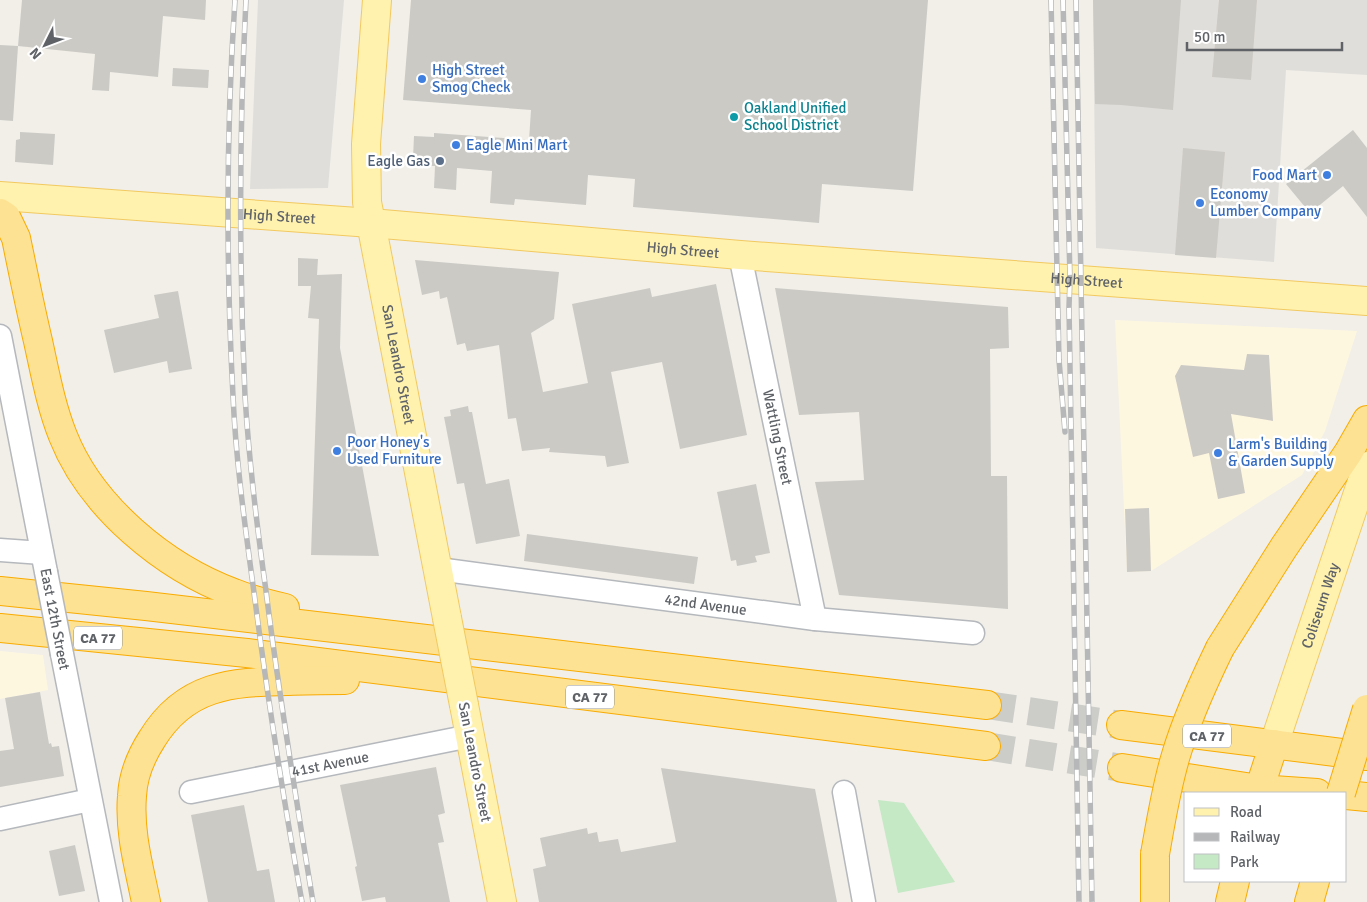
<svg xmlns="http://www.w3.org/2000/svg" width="1367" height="902" viewBox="0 0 1367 902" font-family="Signika,sans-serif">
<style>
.commercial{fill:#fef7e0}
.industrial{fill:#e0deda}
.green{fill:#c5e8c5}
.building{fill:#cccac5}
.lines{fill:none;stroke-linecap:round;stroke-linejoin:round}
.highway-tunnel{stroke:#ccccc8;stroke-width:28;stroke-dasharray:28 14;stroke-linecap:butt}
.minor-casing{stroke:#b5b8bc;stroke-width:25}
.major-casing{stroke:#f2c960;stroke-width:30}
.highway-casing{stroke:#f9ab00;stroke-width:30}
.minor{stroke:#fff;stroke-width:22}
.major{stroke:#fff2af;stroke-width:28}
.highway{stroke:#fde293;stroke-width:28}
.rail-casing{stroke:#b6b7b8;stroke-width:5.5}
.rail{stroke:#fff;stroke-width:4;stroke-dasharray:11;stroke-linecap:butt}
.minor-bridge-casing{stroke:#b5b8bc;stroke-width:25;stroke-linecap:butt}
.major-bridge-casing{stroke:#f2c960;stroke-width:30;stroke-linecap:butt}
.highway-bridge-casing{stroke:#f9ab00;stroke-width:30;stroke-linecap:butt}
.minor-bridge{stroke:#fff;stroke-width:22}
.major-bridge{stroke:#fff2af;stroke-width:28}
.highway-bridge{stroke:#fde293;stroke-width:28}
.shop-dot{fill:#3f7fe0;stroke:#fff;stroke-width:2}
.culture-dot{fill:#0f9aa8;stroke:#fff;stroke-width:2}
.service-dot{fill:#5c6f8a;stroke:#fff;stroke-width:2}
.labels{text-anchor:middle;stroke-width:5;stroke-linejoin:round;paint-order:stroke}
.shield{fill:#fff;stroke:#8f9295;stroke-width:1}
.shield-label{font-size:14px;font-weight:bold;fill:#5f6368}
.shop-label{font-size:15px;fill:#366cbe;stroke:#fff;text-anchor:start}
.culture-label{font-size:15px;fill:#0d838f;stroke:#fff;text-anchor:start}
.service-label{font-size:15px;fill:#4e5e75;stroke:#fff;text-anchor:end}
.street-label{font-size:15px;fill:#5f6368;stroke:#fff}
</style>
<rect width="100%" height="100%" fill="#f1efe8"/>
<g class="commercial">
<polygon points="1115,320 1357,331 1325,431 1302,475 1151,571 1127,572"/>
<polygon points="0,651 43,655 48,690 0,699"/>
</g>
<g class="industrial">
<polygon points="258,0 344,0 328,188 250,189"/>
<polygon points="1093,0 1367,0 1367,75 1286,70 1274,262 1096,248"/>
</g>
<polygon class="green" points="878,800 904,803 955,882 898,893"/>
<g class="building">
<polygon points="22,0 206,0 205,20 163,16 158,77 110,72 109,91 92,90 95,54 18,46"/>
<polygon points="411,0 928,0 913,191 822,184 819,223 633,207 635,179 588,175 586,205 515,199 514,205 490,203 492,171 457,168 456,190 434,188 435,166 431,166 432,159 413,158 414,136 434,137 434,133 529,140 531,110 403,100"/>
<polygon points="1093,0 1181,0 1173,110 1121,105 1095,104"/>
<polygon points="1219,0 1257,0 1251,80 1212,77"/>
<polygon points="0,45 18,46 13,121 0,120"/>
<polygon points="173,68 209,70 208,88 172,86"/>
<polygon points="1353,130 1367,148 1367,217 1343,186 1310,213 1286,184"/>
<polygon points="20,132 55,134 53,165 15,162 16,140 20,139"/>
<polygon points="1183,148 1225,152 1216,258 1175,255"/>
<polygon points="298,258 318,259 317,275 342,274 340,348 379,556 311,555 319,319 308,318 311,286 298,286"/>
<polygon points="415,260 559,272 554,319 531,333 543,392 588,383 572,304 650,288 652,297 716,284 747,435 680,449 662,362 611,372 629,463 607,467 605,456 549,452 550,448 522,451 516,418 508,419 499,345 467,351 465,343 457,345 447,297 440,299 439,291 422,295"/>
<polygon points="775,288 1008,307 1009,348 990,349 991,476 1007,476 1008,609 839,595 815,482 864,480 859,412 799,415"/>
<polygon points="178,291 192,369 169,373 167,361 114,373 104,330 159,318 154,295"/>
<polygon points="1247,354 1269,355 1273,421 1231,414 1245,493 1218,499 1209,453 1193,457 1175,376 1181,365 1244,370"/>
<polygon points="468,406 469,412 472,412 486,484 509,479 520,536 476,544 464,483 457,484 444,417 451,416 450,410"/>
<polygon points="756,484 770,553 755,556 757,562 737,566 736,560 731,561 717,492"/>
<polygon points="1149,508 1151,571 1127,572 1125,509"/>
<polygon points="527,534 698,557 694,584 524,561"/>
<polygon points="40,692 49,744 51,743 52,747 59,746 64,776 0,787 0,751 14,749 5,698"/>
<polygon points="436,767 445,813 438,815 444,842 438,843 450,902 386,902 385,897 362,901 355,867 357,866 340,785"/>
<polygon points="661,768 815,789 837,902 539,902 533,869 546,866 540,838 587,828 588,834 597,832 599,842 618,839 621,852 676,842"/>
<polygon points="244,805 257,871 269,869 275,902 208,902 191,815"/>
<polygon points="75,845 85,891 59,896 49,851"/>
</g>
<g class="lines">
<g class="highway-tunnel">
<polyline points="987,705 1121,725"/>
<polyline points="986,746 1122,768"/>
</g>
<g class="minor-casing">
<g id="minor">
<path id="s1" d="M740,255L815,619"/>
<polyline points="0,336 46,572"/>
<polyline points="0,550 42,553"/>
<path id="s2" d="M438,569L815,619L973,633"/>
<polyline points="62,654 111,902"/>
<path id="s3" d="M191,792L470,736"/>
<polyline points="844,792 864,902"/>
<polyline points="0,819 90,800"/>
</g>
</g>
<g class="major-casing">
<g id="major">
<path id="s4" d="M377,0L366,144L367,202L447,618"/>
<path id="s5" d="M0,196L371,223L740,255L1367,301"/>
<polyline points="464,705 502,902"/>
<path id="s6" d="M1274,744L1367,466"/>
</g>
</g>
<g class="highway-casing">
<g id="highway">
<path d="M0,213L6,217L16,238C23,272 30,307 38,341C45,373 51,406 63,436C91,507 164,567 234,593C251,600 268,604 285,608"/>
<polyline points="0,591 146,606 987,705"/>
<polyline points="0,628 247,653 986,746"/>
<polyline points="1220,648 1284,547 1348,453 1367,420"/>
<polyline points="1121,725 1367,756"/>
<polyline points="1122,768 1259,789 1317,793"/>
<polyline points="1258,793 1274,744"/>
<polyline points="1346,795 1367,797"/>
<path d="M146,902C139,867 129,832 132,796C133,776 141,756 152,739C185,685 231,682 288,681C307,680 326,680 345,680"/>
<polyline points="1155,902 1155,854"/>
<polyline points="1230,902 1235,881"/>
<polyline points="1309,902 1315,881"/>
</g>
</g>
<use href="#minor" class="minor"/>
<use href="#major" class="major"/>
<use href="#highway" class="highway"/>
<g class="rail-casing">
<g id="rail">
<path d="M235,0C226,132 226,264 233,396C236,464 246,533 255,600C268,701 284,802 302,902"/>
<path d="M246,0C239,132 239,264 245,396C249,461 257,527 266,591C279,695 296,799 313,902"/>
<polyline points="1051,0 1059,360 1065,432"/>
<polyline points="1063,0 1070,278 1069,307 1079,902"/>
<polyline points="1076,0 1092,902"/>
</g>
</g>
<use href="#rail" class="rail"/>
<g class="minor-bridge-casing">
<polyline id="minor-bridge" points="46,572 62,654"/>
</g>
<g class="major-bridge-casing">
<polyline id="major-bridge" points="447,618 464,705"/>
</g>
<g class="highway-bridge-casing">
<g id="highway-bridge">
<polyline points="1341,793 1367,709"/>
<path d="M1155,854C1161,821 1166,788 1176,755C1187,718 1203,683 1220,648"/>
</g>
</g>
<use href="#minor-bridge" class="minor-bridge"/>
<use href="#major-bridge" class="major-bridge"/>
<use href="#highway-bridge" class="highway-bridge"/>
</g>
<g class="shop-dot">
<circle cx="422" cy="79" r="5"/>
<circle cx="456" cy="145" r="5"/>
<circle cx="1327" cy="175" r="5"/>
<circle cx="1200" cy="203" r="5"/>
<circle cx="337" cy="451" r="5"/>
<circle cx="1218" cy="453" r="5"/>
</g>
<circle class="culture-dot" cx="734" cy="117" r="5"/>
<circle class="service-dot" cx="440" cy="161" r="5"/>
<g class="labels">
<g class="shield">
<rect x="74" y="626.5" width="48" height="23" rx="4"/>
<rect x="566" y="685.5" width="48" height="23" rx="4"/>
<rect x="1183" y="724.5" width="48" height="23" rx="4"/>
</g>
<g class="shield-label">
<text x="98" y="643">CA 77</text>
<text x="590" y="702">CA 77</text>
<text x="1207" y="741">CA 77</text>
</g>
<g class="shop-label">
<text x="432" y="75">High Street<tspan x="432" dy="17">Smog Check</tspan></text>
<text x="466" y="150">Eagle Mini Mart</text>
<text x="1317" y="180" text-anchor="end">Food Mart</text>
<text x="1210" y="199">Economy<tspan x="1210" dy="17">Lumber Company</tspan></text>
<text x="347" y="447">Poor Honey's<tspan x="347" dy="17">Used Furniture</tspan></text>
<text x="1228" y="449">Larm's Building<tspan x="1228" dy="17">&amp; Garden Supply</tspan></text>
</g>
<g class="culture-label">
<text x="744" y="113">Oakland Unified<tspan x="744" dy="17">School District</tspan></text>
</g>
<g class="service-label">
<text x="430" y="166">Eagle Gas</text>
</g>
<g class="street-label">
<text dy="5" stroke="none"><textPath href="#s5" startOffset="280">High Street</textPath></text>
<text dy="5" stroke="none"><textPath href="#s5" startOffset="685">High Street</textPath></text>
<text dy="5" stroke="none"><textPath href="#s5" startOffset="1090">High Street</textPath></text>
<text dy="5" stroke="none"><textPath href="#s4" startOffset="368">San Leandro Street</textPath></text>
<text dy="5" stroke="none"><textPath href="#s1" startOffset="186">Wattling Street</textPath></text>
<text dy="5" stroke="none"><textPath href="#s2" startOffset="270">42nd Avenue</textPath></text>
<text dy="5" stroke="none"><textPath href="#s6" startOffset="146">Coliseum Way</textPath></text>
<text transform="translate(55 619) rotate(79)" y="5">East 12th Street</text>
<text transform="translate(475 762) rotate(79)" y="5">San Leandro Street</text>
<text dy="5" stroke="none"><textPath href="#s3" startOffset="142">41st Avenue</textPath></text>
</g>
</g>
<rect x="1184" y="792" width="162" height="90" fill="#ffffff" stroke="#bfc1c3"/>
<rect x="1194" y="808" width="25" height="8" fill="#fff2af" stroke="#bfc1c3"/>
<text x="1230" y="817" font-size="15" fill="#5f6368">Road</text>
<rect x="1194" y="833" width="25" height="8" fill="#b6b7b8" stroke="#bfc1c3"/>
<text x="1230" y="842" font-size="15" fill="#5f6368">Railway</text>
<rect x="1194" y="854" width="25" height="15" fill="#c5e8c5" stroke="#bfc1c3"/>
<text x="1230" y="867" font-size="15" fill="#5f6368">Park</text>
<g transform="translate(45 45) rotate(228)" stroke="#ffffff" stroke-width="4" paint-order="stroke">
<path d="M0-4L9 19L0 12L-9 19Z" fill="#5f6368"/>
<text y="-8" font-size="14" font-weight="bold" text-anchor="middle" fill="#5f6368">N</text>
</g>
<path d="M1187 42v8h155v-8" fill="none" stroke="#5f6368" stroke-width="2.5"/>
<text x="1194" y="42" font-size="15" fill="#5f6368" stroke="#ffffff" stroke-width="4" paint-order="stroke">50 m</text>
</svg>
